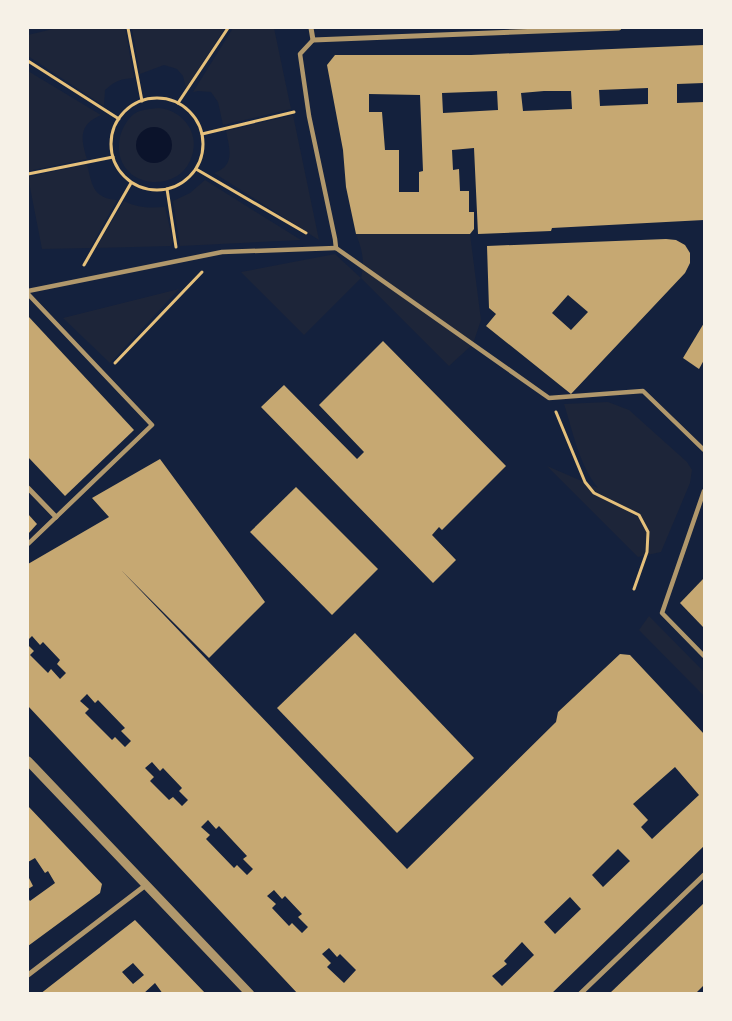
<svg xmlns="http://www.w3.org/2000/svg" width="732" height="1021" viewBox="0 0 732 1021" font-family="Raleway,sans-serif">
<style>
.green{fill:#1d2539}
.water{fill:#0b132b}
.building{fill:#c6a872;fill-rule:evenodd}
.lines{fill:none;stroke-linecap:round;stroke-linejoin:round}
.path{stroke:#e5c07b;stroke-width:3}
.pedestrian{stroke:#b1986c;stroke-width:4.5}
.minor{stroke:#b1986c;stroke-width:5}
.tertiary{stroke:#b1986c;stroke-width:9}
</style>
<rect width="100%" height="100%" fill="#14213d"/>
<g class="green">
<path d="M57,28H125L134,78C120,79 115,81 105,90L104,106L28,56V35Z"/>
<polygon points="132,28 225,28 186,88 183,76 177,69 164,65 140,74"/>
<polygon points="233,28 274,28 291,109 223,125 218,102 211,92 198,91 193,92"/>
<path d="M28,71L101,115C78,125 81,139 87,159L28,171Z"/>
<path d="M159,108C185,111 202,136 190,161C180,184 147,189 129,172C113,156 117,128 134,114C141,109 151,109 159,108Z"/>
<path d="M293,115L319,240L214,173C235,166 230,150 226,131Z"/>
<path d="M87,164C92,184 92,198 117,200L90,248L42,249L28,177Z"/>
<polygon points="205,180 301,240 180,246 173,201 190,193"/>
<path d="M124,201C138,208 149,208 165,207L173,241L171,246L96,248Z"/>
<path d="M356,234H470L481,320L473,344L449,366L361,278L304,335L241,272L335,254L361,278C365,261 362,249 356,234Z"/>
<polygon points="179,289 110,363 63,318"/>
<path d="M608,402L629,410L687,462L692,470L690,483L661,552L638,557L547,466L598,488C579,465 573,432 564,404Z"/>
<polygon points="649,616 704,672 704,696 639,630"/>
</g>
<circle class="water" cx="154" cy="145" r="18"/>
<g class="building">
<path d="M704,45V83L677,84V103L704,102V220L552,228L551,231L478,234L474,148L452,150L453,170L459,169L460,191H469V212H474V229L470,234H356L346,187L343,150L327,65L335,55H471ZM648,88V104L600,106L599,90ZM497,91L498,110L443,113L442,93ZM544,91H571L572,109L523,111L521,93ZM369,94L420,95L423,171L419,172V192H399V150H385L382,112H369Z"/>
<path d="M666,239L676,240L685,245L690,253V263L685,273L571,394L486,326L496,314L489,308L487,246ZM568,295L588,312L571,330L552,313Z"/>
<polygon points="28,316 134,430 65,496 28,457"/>
<polygon points="704,323 704,360 699,369 683,358"/>
<polygon points="383,341 506,466 442,530 439,527 432,535 456,560 433,583 261,407 284,385 357,459 364,452 319,405"/>
<path d="M160,459L265,602L209,658L121,570L407,869L556,722L558,712L620,654L630,655L704,734V846L551,994H298L28,706V645L34,651L30,655L48,673L51,669L60,679L66,673L57,664L60,660L43,642L40,645L32,636L28,640V564L109,517L92,498ZM87,694L95,703L98,700L125,728L121,731L131,741L125,747L115,737L112,740L85,713L89,709L80,701ZM152,762L160,771L163,768L182,788L179,791L188,800L182,806L173,797L169,800L150,781L154,777L145,768ZM675,767L699,795L652,839L641,827L648,820L633,804ZM208,820L216,829L219,826L247,856L243,859L253,869L247,875L237,865L234,868L206,839L210,835L201,827ZM618,849L630,861L603,887L592,875ZM274,890L282,899L285,896L302,914L298,917L308,927L302,933L292,923L289,926L272,908L276,904L267,896ZM570,897L581,909L555,934L544,922ZM522,942L534,955L502,986L492,976L507,964L504,961ZM329,948L337,957L340,954L356,970L344,983L327,967L331,963L322,954Z"/>
<polygon points="296,487 378,569 332,615 250,532"/>
<polygon points="28,514 37,524 28,534"/>
<polygon points="704,578 704,628 680,603"/>
<polygon points="355,633 474,758 397,833 277,708"/>
<polygon points="28,806 102,884 100,893 28,946 28,898 30,901 55,883 48,871 45,873 35,858 28,862"/>
<polygon points="28,876 33,886 28,889"/>
<polygon points="704,903 704,985 695,994 609,994"/>
<path d="M135,920L206,994H163L155,983L143,994H40ZM133,963L144,975L133,984L122,972Z"/>
</g>
<g class="lines">
<g class="path">
<polyline points="128,28 142,101"/>
<polyline points="28,61 119,119"/>
<circle cx="157" cy="144" r="46"/>
<polyline points="178,103 228,28"/>
<polyline points="202,134 294,112"/>
<polyline points="196,169 306,233"/>
<polyline points="28,174 113,157"/>
<polyline points="167,189 176,247"/>
<polyline points="84,265 131,183"/>
<polyline points="115,363 202,272"/>
<polyline points="556,412 585,482 594,493 639,515 648,532 647,552 634,589"/>
</g>
<g class="pedestrian">
<polyline points="313,40 300,54 309,116 335,239 336,248"/>
<polyline points="336,248 549,398 643,391 704,450"/>
<polyline points="28,291 222,252 336,248"/>
<polyline points="28,294 152,425 28,544"/>
<polyline points="704,491 662,613 704,656"/>
</g>
<g class="minor">
<polyline points="311,28 313,40 619,28"/>
<polyline points="28,488 56,517"/>
<polyline points="28,975 146,885"/>
<polyline points="580,994 704,875"/>
</g>
<polyline class="tertiary" points="28,761 250,994"/>
</g>
<rect width="732" height="1021" fill="none" stroke="#f6f1e7" stroke-width="58"/>
</svg>
